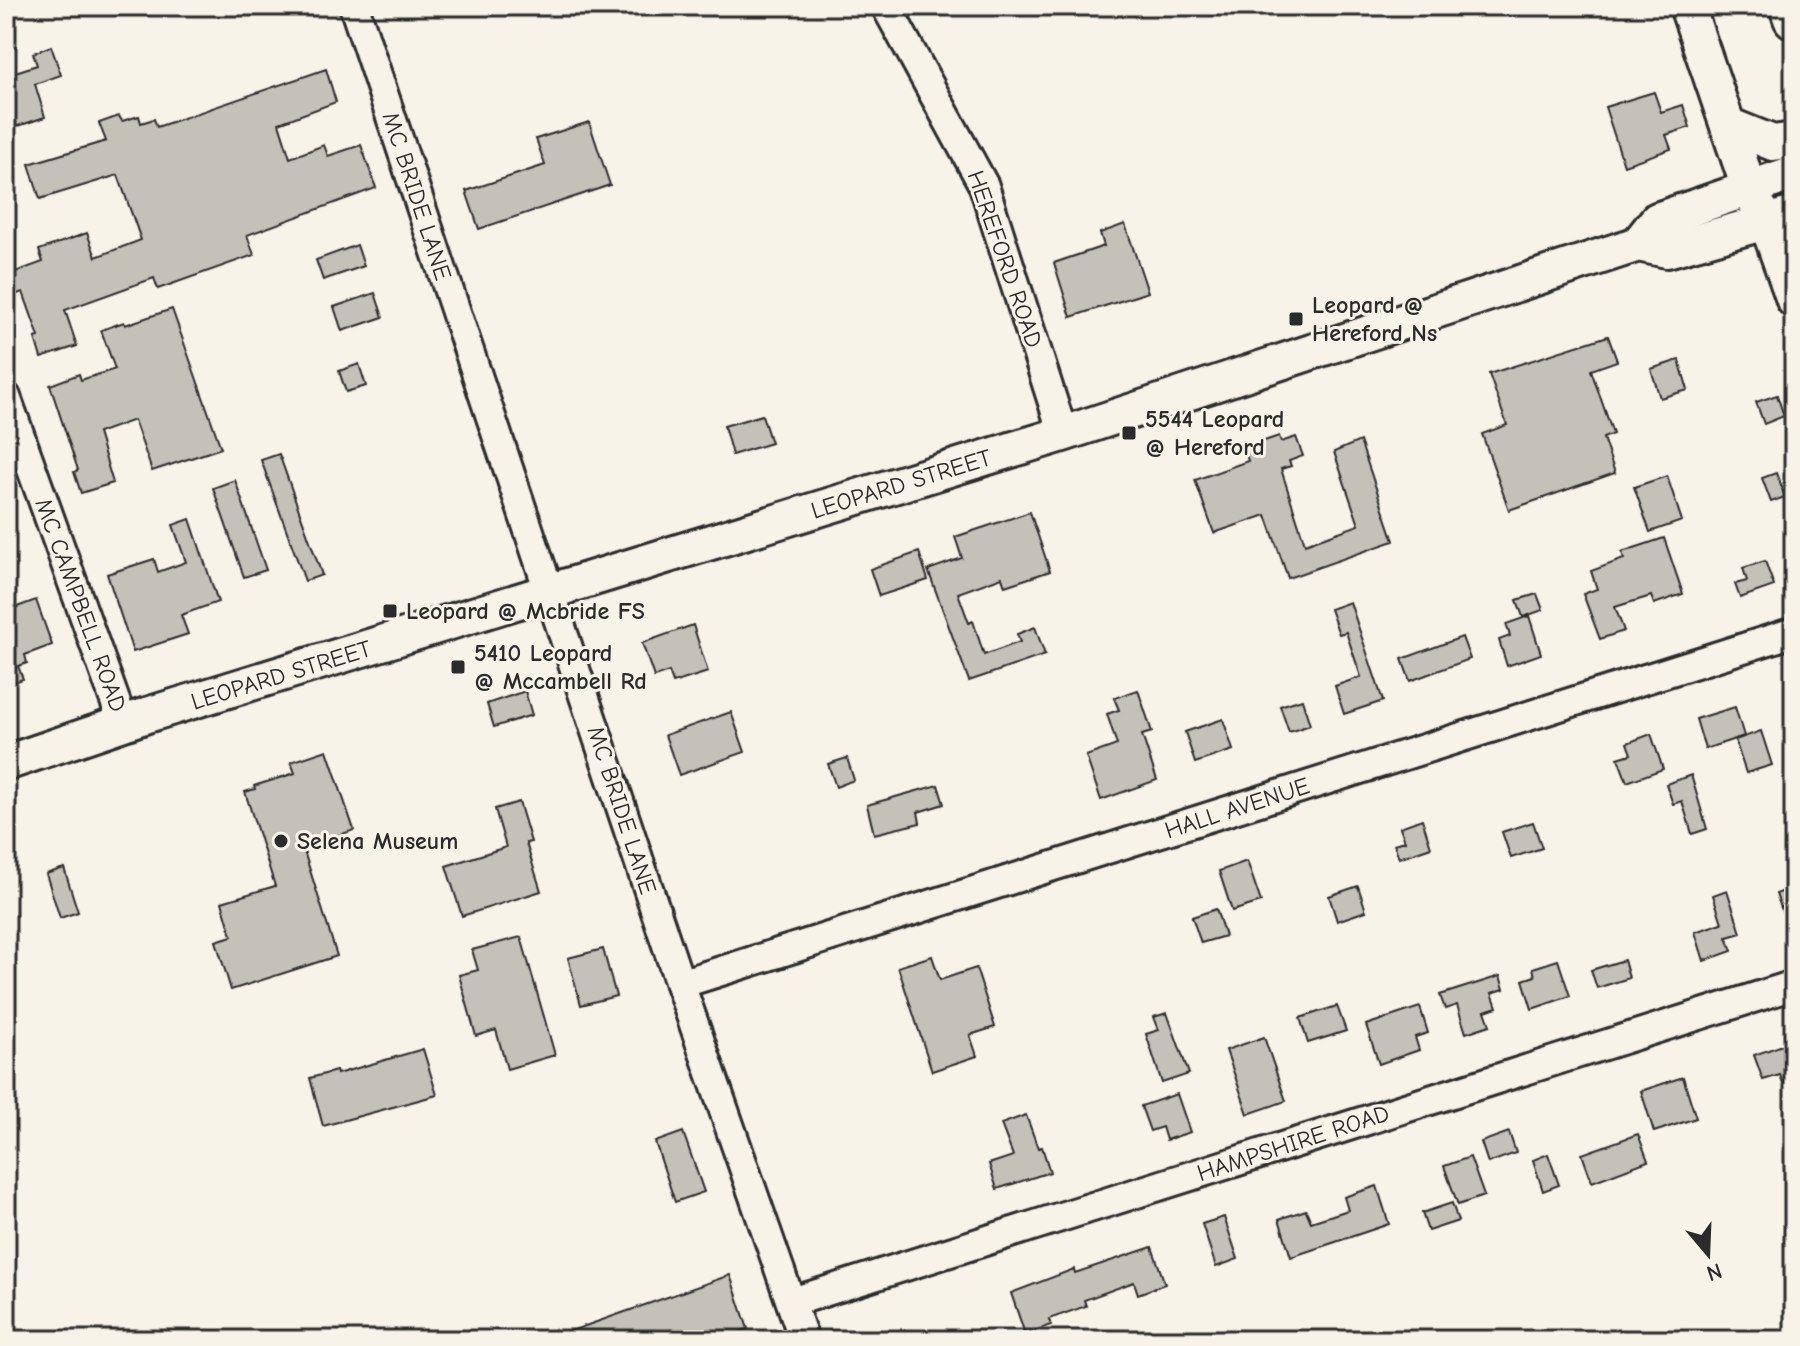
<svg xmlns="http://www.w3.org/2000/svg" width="1800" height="1346" viewBox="0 0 1800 1346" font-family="'Comic Neue',sans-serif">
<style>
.building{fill:#c4c1b9;stroke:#2b2b2b;stroke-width:2}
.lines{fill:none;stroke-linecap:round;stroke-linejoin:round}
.minor-casing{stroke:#2b2b2b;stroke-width:34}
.major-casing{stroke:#2b2b2b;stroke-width:40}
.highway-casing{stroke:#2b2b2b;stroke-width:46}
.minor{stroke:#f7f3e8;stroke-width:28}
.major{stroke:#f7f3e8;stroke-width:34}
.highway{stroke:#f7f3e8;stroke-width:40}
.poi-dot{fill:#2b2b2b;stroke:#f7f3e8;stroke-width:3}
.labels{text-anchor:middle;stroke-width:6;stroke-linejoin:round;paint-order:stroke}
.street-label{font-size:24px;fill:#2b2b2b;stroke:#f7f3e8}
.poi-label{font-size:24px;font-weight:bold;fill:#2b2b2b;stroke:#f7f3e8;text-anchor:start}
</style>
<rect width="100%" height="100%" fill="#f7f3e8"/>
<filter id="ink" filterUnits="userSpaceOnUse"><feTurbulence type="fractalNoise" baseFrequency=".0125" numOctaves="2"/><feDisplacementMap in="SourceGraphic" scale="16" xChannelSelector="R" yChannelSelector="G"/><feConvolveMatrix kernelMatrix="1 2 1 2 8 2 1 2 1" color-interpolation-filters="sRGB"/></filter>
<g filter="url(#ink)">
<g class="building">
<polygon points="51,46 61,75 35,84 45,117 6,130 6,75 37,65 33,53"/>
<polygon points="326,69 336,102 279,123 290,158 324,145 328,156 361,145 376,188 247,235 254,255 158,289 154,278 65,310 77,346 41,358 35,338 39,337 23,292 14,295 7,275 43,262 39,250 87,233 96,257 141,240 118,175 40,199 29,164 106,141 99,123 119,116 122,121 139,116 141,123 154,119 157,127"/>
<polygon points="1654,92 1661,112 1683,105 1690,127 1666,135 1671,149 1624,165 1605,107"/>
<polygon points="589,122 610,185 479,229 466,191 545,165 536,139"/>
<polygon points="1125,224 1148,292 1071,317 1054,263 1104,246 1100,233"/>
<polygon points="357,245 364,266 323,280 316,260"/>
<polygon points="375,293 383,317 342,331 334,307"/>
<polygon points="172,309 221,448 152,471 134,420 98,433 113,483 81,493 74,472 78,470 50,385 79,374 81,380 115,369 101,330 124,322 125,325"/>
<polygon points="1608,336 1617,361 1591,370 1613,434 1603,438 1615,473 1509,510 1482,434 1507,425 1489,374"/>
<polygon points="1679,360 1688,390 1660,398 1651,369"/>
<polygon points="359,364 366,386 346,392 339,371"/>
<polygon points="1777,395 1784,416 1764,424 1756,402"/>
<polygon points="762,415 771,443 732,455 724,426"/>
<polygon points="1279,436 1281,442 1296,437 1303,456 1289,461 1291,466 1281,469 1305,544 1359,525 1334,452 1360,441 1394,541 1288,578 1266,515 1214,533 1195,480 1248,461 1244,448"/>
<polygon points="279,454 322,575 305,581 261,460"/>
<polygon points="1776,473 1785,497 1771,502 1762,478"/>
<polygon points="1667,476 1682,521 1650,532 1634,487"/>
<polygon points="235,480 266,570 244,577 213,488"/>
<polygon points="1030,512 1050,571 1005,586 1002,577 958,593 969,623 973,621 984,655 1020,642 1017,634 1035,627 1045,655 969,681 928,570 962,558 955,537"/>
<polygon points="190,519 218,602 181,615 188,634 133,652 107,574 154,559 158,572 186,562 173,525"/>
<polygon points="1664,538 1683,594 1654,604 1651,596 1615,607 1624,631 1600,639 1583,594 1597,589 1591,571 1624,559 1622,552"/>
<polygon points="919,552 928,580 879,596 870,569"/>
<polygon points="1765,561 1774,586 1740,598 1735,584 1747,581 1743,568"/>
<polygon points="1537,594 1543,610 1523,617 1517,600"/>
<polygon points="36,600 52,645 25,655 27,663 18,666 23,679 6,685 6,611"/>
<polygon points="1350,602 1383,701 1344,714 1335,686 1361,677 1346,632 1339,634 1330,609"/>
<polygon points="1529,616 1541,654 1507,666 1499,640 1510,636 1506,624"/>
<polygon points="693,625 708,672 673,683 669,672 654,677 642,643"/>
<polygon points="1462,637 1470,659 1410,681 1402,659"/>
<polygon points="1138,690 1152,732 1142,735 1157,780 1101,800 1086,756 1117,745 1107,714 1119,710 1114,698"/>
<polygon points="525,691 532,715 494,727 487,704"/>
<polygon points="1302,699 1310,725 1289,732 1280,706"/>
<polygon points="1735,707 1744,736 1705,749 1696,719"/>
<polygon points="731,712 745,752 679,775 665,735"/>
<polygon points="1223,719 1233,750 1195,763 1185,732"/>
<polygon points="1761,731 1772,765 1746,773 1735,740"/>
<polygon points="1651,734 1663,769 1627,782 1618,758 1631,754 1627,743"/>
<polygon points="327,750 354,830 303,848 337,956 231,990 216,941 232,936 222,902 275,886 245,792 255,789 254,786 295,773 291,762"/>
<polygon points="847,758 854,780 836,787 828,764"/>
<polygon points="1691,775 1707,829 1692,834 1682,801 1673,804 1666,784"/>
<polygon points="938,785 944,804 918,812 920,823 874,834 867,805"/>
<polygon points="519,802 531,842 526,843 541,891 462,916 446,866 506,847 495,809"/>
<polygon points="1422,819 1431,847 1399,858 1394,844 1405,841 1400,827"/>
<polygon points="1533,822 1542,848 1511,858 1502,832"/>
<polygon points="1247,861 1261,902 1232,911 1219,871"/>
<polygon points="64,868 78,912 60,918 46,874"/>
<polygon points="1358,886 1366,911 1337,921 1329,896"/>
<polygon points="1794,887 1794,937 1792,938 1776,894"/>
<polygon points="1727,890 1741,933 1727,937 1732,951 1704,961 1695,932 1722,923 1713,895"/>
<polygon points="1216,909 1225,936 1201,943 1192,917"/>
<polygon points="521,937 555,1055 507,1069 496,1030 476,1036 459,975 478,970 472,950"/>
<polygon points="603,949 616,996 581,1005 568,958"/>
<polygon points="932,956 940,980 976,968 995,1027 970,1035 977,1056 932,1071 898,967"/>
<polygon points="1558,960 1570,996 1532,1009 1523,980 1535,976 1533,968"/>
<polygon points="1624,960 1629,978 1597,988 1591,970"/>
<polygon points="1500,976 1504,989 1492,993 1497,1007 1485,1011 1490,1025 1466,1033 1457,1005 1445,1009 1440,995"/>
<polygon points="1337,1006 1346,1031 1308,1043 1300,1018"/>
<polygon points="1420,1007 1428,1033 1415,1037 1419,1050 1379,1064 1366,1025"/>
<polygon points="1167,1013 1189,1074 1162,1083 1146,1034 1159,1030 1154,1017"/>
<polygon points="1264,1037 1286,1101 1248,1114 1226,1050"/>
<polygon points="1794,1041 1794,1079 1783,1083 1780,1075 1763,1080 1754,1055"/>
<polygon points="423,1049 437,1095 323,1126 310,1078 336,1071 337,1074"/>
<polygon points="1683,1077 1696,1118 1654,1132 1641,1091"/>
<polygon points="1177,1094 1190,1132 1166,1140 1162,1127 1150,1131 1141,1106"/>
<polygon points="1026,1115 1038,1148 1042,1147 1050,1172 997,1189 989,1164 1013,1156 1001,1124"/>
<polygon points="683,1132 704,1192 675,1202 655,1142"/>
<polygon points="1509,1132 1516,1153 1488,1163 1481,1142"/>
<polygon points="1638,1134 1648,1161 1592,1182 1582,1154"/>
<polygon points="1548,1154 1559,1185 1543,1191 1533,1160"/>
<polygon points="1470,1157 1484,1196 1458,1205 1444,1166"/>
<polygon points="1377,1186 1389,1224 1291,1257 1279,1219 1306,1210 1311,1222 1348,1210 1344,1197"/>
<polygon points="1452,1203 1458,1221 1428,1231 1422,1213"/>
<polygon points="1224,1217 1238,1259 1216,1267 1202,1224"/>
<polygon points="1152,1247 1165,1284 1138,1294 1134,1282 1084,1300 1086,1306 1049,1319 1051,1325 1025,1334 1011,1293 1074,1269 1075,1273"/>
<polygon points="730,1275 748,1329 716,1340 551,1340 551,1338"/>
</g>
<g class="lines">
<g class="minor-casing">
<g id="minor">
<polyline points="354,6 680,984 804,1340"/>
<polyline points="886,6 984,186 1063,434"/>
<polyline points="6,397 123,723"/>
<polyline points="680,984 1794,632"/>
<polyline points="792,1302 1794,985"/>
</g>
</g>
<g class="major-casing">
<g id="major">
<polyline points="1687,6 1749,188 1767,223 1794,300"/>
<polyline points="1728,125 1773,143 1794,140"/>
<polyline points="1638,244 1657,220 1794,173"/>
<polyline points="6,763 147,715 1063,434 1638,244 1667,250 1794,214"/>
</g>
</g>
<g class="highway-casing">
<polyline id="highway" points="1790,6 1794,18"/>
</g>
<use href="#minor" class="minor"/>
<use href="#major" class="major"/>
<use href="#highway" class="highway"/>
</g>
</g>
<g class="poi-dot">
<rect x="1288" y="311" width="16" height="16" rx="4"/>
<rect x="1121" y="425" width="16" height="16" rx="4"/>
<rect x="382" y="603" width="16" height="16" rx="4"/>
<rect x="450" y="659" width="16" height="16" rx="4"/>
<circle cx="281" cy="841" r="8"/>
</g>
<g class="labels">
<g class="street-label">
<text transform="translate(417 196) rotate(72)" y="8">MC BRIDE LANE</text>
<text transform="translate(1005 259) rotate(71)" y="8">HEREFORD ROAD</text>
<text transform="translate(901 484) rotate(-17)" y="8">LEOPARD STREET</text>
<text transform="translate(81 605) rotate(70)" y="8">MC CAMPBELL ROAD</text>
<text transform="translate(281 675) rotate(-17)" y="8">LEOPARD STREET</text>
<text transform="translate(1237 808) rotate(-18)" y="8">HALL AVENUE</text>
<text transform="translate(622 810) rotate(72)" y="8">MC BRIDE LANE</text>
<text transform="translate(1293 1143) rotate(-18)" y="8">HAMPSHIRE ROAD</text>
</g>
<g class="poi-label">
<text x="1312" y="313">Leopard @<tspan x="1312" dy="28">Hereford Ns</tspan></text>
<text x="1145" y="427">5544 Leopard<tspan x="1145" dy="28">@ Hereford</tspan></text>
<text x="406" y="619">Leopard @ Mcbride FS</text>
<text x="474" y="661">5410 Leopard<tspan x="474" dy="28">@ Mccambell Rd</tspan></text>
<text x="297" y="849">Selena Museum</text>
</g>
</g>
<rect width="1800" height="1346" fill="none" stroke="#f7f3e8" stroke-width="32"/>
<rect x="16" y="16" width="1768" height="1314" fill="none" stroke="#2b2b2b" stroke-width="3" filter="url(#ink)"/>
<g transform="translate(1708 1254) rotate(161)" stroke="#f7f3e8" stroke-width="6" paint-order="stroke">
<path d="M0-6L14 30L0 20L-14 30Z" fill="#2b2b2b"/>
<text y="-12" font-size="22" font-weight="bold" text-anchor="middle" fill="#2b2b2b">N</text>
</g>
</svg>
